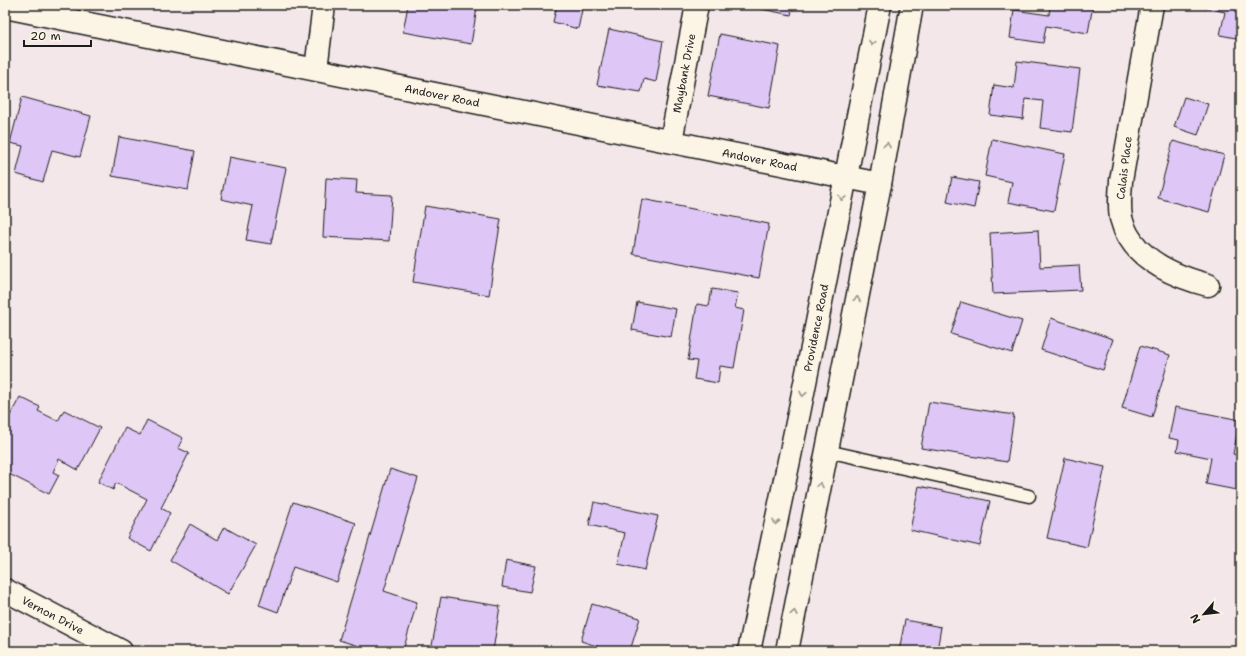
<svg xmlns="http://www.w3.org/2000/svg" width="1246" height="656" viewBox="0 0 1246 656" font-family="'Shantell Sans',sans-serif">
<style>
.building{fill:#dec6f6;stroke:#1c1c1c}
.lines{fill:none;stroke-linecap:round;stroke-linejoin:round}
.lane-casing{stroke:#1c1c1c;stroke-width:15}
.street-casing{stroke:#1c1c1c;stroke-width:25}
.primary-casing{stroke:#1c1c1c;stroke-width:25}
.lane{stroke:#fcf5e5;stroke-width:12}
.street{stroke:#fcf5e5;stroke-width:22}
.primary{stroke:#fcf5e5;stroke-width:22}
.oneway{stroke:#97938b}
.labels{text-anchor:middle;stroke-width:4;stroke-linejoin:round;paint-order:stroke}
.street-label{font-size:11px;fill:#1c1c1c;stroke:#fcf5e5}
</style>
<rect width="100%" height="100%" fill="#f3e7ea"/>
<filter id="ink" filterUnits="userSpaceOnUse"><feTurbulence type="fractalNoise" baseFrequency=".025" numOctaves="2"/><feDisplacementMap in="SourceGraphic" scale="8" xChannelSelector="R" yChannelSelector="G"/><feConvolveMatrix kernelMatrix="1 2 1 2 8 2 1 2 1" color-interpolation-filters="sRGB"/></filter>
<g filter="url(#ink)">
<g class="building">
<polygon points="408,5 457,5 477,8 471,44 403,32"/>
<polygon points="557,5 583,5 578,29 553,22"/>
<polygon points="742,5 793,5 791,15"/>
<polygon points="1050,5 1093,5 1088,33 1046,26 1043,43 1010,38 1014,10 1049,15"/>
<polygon points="1202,5 1241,5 1241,39 1220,35 1225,12 1201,7"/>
<polygon points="609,29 663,41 656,82 644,79 641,92 597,85"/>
<polygon points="720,34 780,46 769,108 708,96"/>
<polygon points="1017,61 1080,69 1072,132 1040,128 1043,101 1025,99 1023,119 990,115 994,85 1014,88"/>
<polygon points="22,97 91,116 80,157 52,150 43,182 16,174 23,146 10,143"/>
<polygon points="1184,97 1208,104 1198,135 1174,127"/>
<polygon points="119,137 195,151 188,190 112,176"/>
<polygon points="992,139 1065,154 1054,211 1008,202 1012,182 985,176"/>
<polygon points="1173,141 1224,155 1209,212 1158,198"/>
<polygon points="229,157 286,168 271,244 246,240 253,206 221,199"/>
<polygon points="952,177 979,182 974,208 947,202"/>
<polygon points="326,178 357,180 356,193 392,195 389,241 323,237"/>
<polygon points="642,199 769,224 759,278 633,254"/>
<polygon points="425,206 501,219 489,295 413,282"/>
<polygon points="1038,230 1040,267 1079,265 1081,290 993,294 990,233"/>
<polygon points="712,289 738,293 735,308 744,310 734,368 720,366 718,383 694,379 697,361 688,360 697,304 709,306"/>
<polygon points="637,302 676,309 671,337 632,330"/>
<polygon points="961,302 1022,321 1012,353 951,334"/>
<polygon points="1051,318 1113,339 1103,370 1041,350"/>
<polygon points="1140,346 1170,355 1152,417 1122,408"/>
<polygon points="20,397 40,407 38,411 58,421 64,410 100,428 78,470 59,459 53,472 59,475 49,494 5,472 5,425"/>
<polygon points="929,402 1014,415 1007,462 921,448"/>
<polygon points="1175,407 1240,420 1233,454 1241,456 1241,491 1206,484 1211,458 1177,451 1179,440 1169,438"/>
<polygon points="147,420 183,438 178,448 189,453 161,508 170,513 151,551 127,538 147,499 116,483 113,490 98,482 125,428 140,435"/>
<polygon points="1065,458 1105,467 1087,547 1047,538"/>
<polygon points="390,469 418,478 384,591 417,602 403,651 374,651 339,640"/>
<polygon points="919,486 990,501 980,546 910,530"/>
<polygon points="293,502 356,523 337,582 293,567 278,612 259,605"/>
<polygon points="594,502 658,516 645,570 618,564 625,533 589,525"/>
<polygon points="190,524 217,540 224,527 256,545 228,594 170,560"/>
<polygon points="506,560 536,566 530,592 502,587"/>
<polygon points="441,597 500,606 493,651 431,651"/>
<polygon points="592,604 640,618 630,651 612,651 581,641"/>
<polygon points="905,620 941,627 937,651 899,651"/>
</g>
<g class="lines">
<g class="lane-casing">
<polyline id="lane" points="827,451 1029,496"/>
</g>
<g class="street-casing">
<g id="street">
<path d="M1152,5L1121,181C1120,194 1119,206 1121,218C1131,258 1173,276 1208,285"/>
<path id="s1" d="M5,7L880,184"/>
<polyline points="316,69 324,5"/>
<path id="s2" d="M671,141L697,5"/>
<path id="s3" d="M5,590L121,651"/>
</g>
</g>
<g class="primary-casing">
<g id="primary">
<path id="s4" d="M749,651L799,413L880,5"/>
<polyline points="787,651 880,184 912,5"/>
</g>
</g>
<use href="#lane" class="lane"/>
<use href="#street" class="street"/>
<use href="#primary" class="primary"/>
</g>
<defs><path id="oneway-chevron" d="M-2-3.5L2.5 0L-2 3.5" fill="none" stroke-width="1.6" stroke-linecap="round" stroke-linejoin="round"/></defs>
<g class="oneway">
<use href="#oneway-chevron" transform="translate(872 43) rotate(101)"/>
<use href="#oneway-chevron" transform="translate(887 145) rotate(-80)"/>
<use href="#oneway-chevron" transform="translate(842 198) rotate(102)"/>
<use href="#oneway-chevron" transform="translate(857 299) rotate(-79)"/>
<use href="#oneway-chevron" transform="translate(803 394) rotate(101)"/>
<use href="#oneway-chevron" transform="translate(820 485) rotate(-79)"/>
<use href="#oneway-chevron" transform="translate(776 522) rotate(102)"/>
<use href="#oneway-chevron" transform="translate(794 613) rotate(-79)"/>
</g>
</g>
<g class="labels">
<g class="street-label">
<text dy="4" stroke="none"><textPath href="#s2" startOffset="69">Maybank Drive</textPath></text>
<text dy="4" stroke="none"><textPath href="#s1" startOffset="446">Andover Road</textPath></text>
<text dy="4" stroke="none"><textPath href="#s1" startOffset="770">Andover Road</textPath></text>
<text transform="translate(1124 168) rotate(-83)" y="4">Calais Place</text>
<text dy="4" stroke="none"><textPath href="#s4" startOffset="330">Providence Road</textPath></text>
<text dy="4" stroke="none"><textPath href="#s3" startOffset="54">Vernon Drive</textPath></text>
</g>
</g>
<rect width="1246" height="656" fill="none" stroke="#fcf5e5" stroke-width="20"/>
<rect x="10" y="10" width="1226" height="636" fill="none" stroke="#1c1c1c" stroke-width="1.5" filter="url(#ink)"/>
<g transform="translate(1204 614) rotate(242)" stroke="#fcf5e5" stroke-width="3" paint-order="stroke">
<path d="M0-3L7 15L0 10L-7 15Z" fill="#1c1c1c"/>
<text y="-6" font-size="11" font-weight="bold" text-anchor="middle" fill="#1c1c1c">N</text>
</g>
<path d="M24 40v6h67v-6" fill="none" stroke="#1c1c1c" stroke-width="2"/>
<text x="30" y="40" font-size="12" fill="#1c1c1c" stroke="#fcf5e5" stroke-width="3" paint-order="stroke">20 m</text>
</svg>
